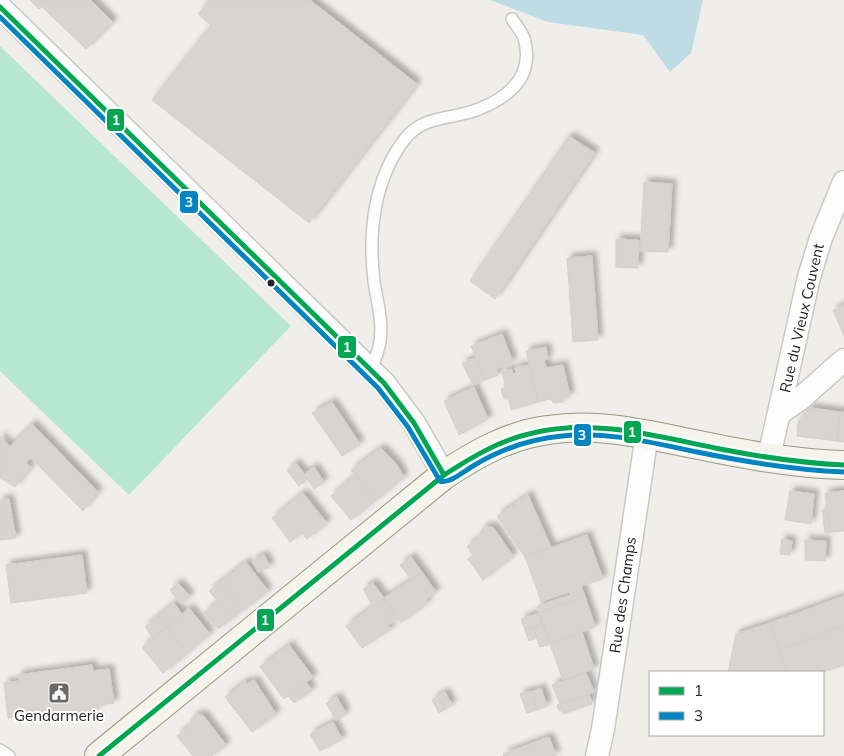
<svg xmlns="http://www.w3.org/2000/svg" width="844" height="756" viewBox="0 0 844 756" font-family="Mulish,sans-serif">
<style>
.pitch{fill:#b7e6d2}
.water{fill:#bfdbe3}
.building{fill:#d7d4d2;stroke:#d3d0cc;filter:url(#shadow)}
.lines{fill:none;stroke-linecap:round;stroke-linejoin:round}
.service-casing{stroke:#c9c8c7;stroke-width:14}
.minor-casing{stroke:#c9c8c7;stroke-width:25}
.secondary-casing{stroke:#999a82;stroke-width:30}
.service{stroke:#fdfcfc;stroke-width:11}
.minor{stroke:#fdfcfc;stroke-width:22}
.secondary{stroke:#f4f4ed;stroke-width:28}
.bus-1-casing{stroke:#fff;stroke-width:9}
.bus-2-casing{stroke:#fff;stroke-width:9}
.bus-1{stroke:#00a651;stroke-width:5}
.bus-2{stroke:#0085c2;stroke-width:5}
.bus-dot{fill:#222;stroke:#fff;stroke-width:2}
.labels{text-anchor:middle;stroke-width:4;stroke-linejoin:round;paint-order:stroke}
.street-label{font-size:15px;fill:#222;stroke:#fff}
.poi-label{font-size:15px;fill:#222;stroke:#fff}
.line-badge{stroke:#fff;stroke-width:2}
.badge-label{font-size:14px;text-anchor:middle;font-weight:bold;fill:#fff}
</style>
<defs>
<filter id="shadow"><feDropShadow dx="4.5" dy="-4.5" stdDeviation="2.5" flood-color="#0004"/></filter>
</defs>
<rect width="100%" height="100%" fill="#f0eeeb"/>
<polygon class="pitch" points="0,46 291,326 129,495 0,371"/>
<polygon class="water" points="490,0 703,0 691,53 670,72 643,35 548,22"/>
<g class="building">
<polygon points="30,0 48,0 39,9"/>
<polygon points="48,0 91,0 113,22 86,49 41,6"/>
<polygon points="209,0 310,0 417,84 309,223 152,100 211,25 198,14"/>
<polygon points="569,136 595,153 495,299 470,281"/>
<polygon points="644,182 672,184 668,252 640,251"/>
<polygon points="616,239 639,240 638,268 616,267"/>
<polygon points="592,256 598,340 573,342 567,258"/>
<polygon points="844,305 844,336 833,310"/>
<polygon points="502,334 513,362 497,369 498,375 485,380 471,346"/>
<polygon points="546,347 548,359 544,360 546,368 563,365 570,396 564,397 563,402 554,403 550,399 538,402 526,351"/>
<polygon points="476,358 485,380 473,385 462,363"/>
<polygon points="529,365 538,402 511,410 509,399 504,399 501,389 506,387 502,372 512,369 513,374 516,373 515,368"/>
<polygon points="474,387 488,419 459,435 444,401"/>
<polygon points="332,402 360,444 342,456 312,413"/>
<polygon points="810,408 840,412 837,441 797,436 798,421"/>
<polygon points="840,412 844,412 844,442 837,441"/>
<polygon points="32,424 98,492 83,511 31,458 26,463 31,467 15,487 0,478 0,436 10,446"/>
<polygon points="381,448 397,465 404,477 376,500 351,470"/>
<polygon points="296,463 308,479 299,486 287,470"/>
<polygon points="314,467 324,482 314,489 304,474"/>
<polygon points="355,475 376,500 351,520 331,496"/>
<polygon points="790,491 814,494 811,524 785,520"/>
<polygon points="844,491 844,531 830,532 825,493"/>
<polygon points="303,493 327,523 307,539 302,533 290,542 272,518"/>
<polygon points="528,495 551,547 525,557 497,516"/>
<polygon points="9,499 16,538 0,540 0,500"/>
<polygon points="827,509 830,532 825,533 822,510"/>
<polygon points="485,527 493,527 513,556 483,580 468,559 473,555 467,546 480,537 481,531"/>
<polygon points="587,535 603,579 581,586 585,596 539,613 537,606 570,595 569,592 541,601 525,557"/>
<polygon points="782,539 792,541 790,555 780,554"/>
<polygon points="805,540 826,541 825,561 805,560"/>
<polygon points="82,555 87,593 11,603 6,565"/>
<polygon points="264,555 270,567 258,572 252,561"/>
<polygon points="411,557 422,572 411,579 400,565"/>
<polygon points="246,562 268,591 243,610 219,583"/>
<polygon points="422,572 436,592 426,599 427,603 401,623 384,598"/>
<polygon points="178,583 190,596 181,604 170,590"/>
<polygon points="219,583 243,610 232,618 209,591"/>
<polygon points="373,583 384,598 373,606 363,589"/>
<polygon points="585,596 595,627 550,644 539,613"/>
<polygon points="844,596 844,626 779,650 770,623"/>
<polygon points="384,598 398,619 388,625 391,629 362,648 346,626"/>
<polygon points="218,601 232,618 218,629 204,613"/>
<polygon points="174,603 182,614 167,627 158,616"/>
<polygon points="189,608 210,634 187,653 167,627"/>
<polygon points="539,613 542,623 525,630 521,619"/>
<polygon points="158,616 167,627 153,638 145,627"/>
<polygon points="542,623 550,644 540,647 533,627"/>
<polygon points="770,623 787,672 728,672 736,634"/>
<polygon points="844,626 844,665 823,672 787,672 779,650"/>
<polygon points="167,627 187,653 163,673 142,647"/>
<polygon points="533,627 537,638 529,641 525,630"/>
<polygon points="582,632 594,669 563,680 550,644"/>
<polygon points="289,645 313,677 284,699 260,667"/>
<polygon points="92,665 93,671 109,669 114,703 99,705 99,709 87,711 88,714 36,721 35,718 25,720 24,715 8,718 4,683 19,681 18,675"/>
<polygon points="586,673 594,692 560,704 552,685"/>
<polygon points="254,680 276,714 252,732 225,697 246,681 247,684"/>
<polygon points="306,682 312,690 294,703 288,696"/>
<polygon points="541,688 547,706 537,710 531,692"/>
<polygon points="531,691 537,710 527,713 520,694"/>
<polygon points="445,692 452,705 445,709 438,696"/>
<polygon points="589,694 592,704 563,714 561,710 559,711 557,705"/>
<polygon points="438,696 445,709 439,713 432,700"/>
<polygon points="337,697 346,714 336,720 326,703"/>
<polygon points="196,715 203,715 226,745 212,756 193,756 177,736 191,724 191,719"/>
<polygon points="333,722 342,739 320,751 310,734"/>
<polygon points="549,737 556,756 504,756 503,754"/>
</g>
<g class="lines">
<g class="service-casing">
<g id="service">
<path d="M371,370C374,361 379,351 380,341C383,320 377,302 374,281C368,232 374,180 404,140C423,114 453,120 479,109C509,97 533,77 525,42C524,34 516,25 512,19"/>
<polyline points="0,750 9,756"/>
</g>
</g>
<g class="minor-casing">
<g id="minor">
<polyline points="0,7 384,383 414,423 444,475"/>
<polyline points="780,413 800,399 844,360"/>
<polyline points="769,457 809,277 821,238 844,182"/>
<polyline points="597,756 603,729 647,434"/>
</g>
</g>
<g class="secondary-casing">
<path id="secondary" d="M99,756L444,475C476,454 509,435 548,430C592,423 636,432 679,441C733,452 789,464 844,465"/>
</g>
<use href="#service" class="service"/>
<use href="#minor" class="minor"/>
<use href="#secondary" class="secondary"/>
<g class="bus-1-casing">
<g id="bus-1">
<polyline points="0,7 384,383 414,423 444,475"/>
<path d="M99,756L444,475C472,457 500,440 533,433C595,418 659,437 720,449C761,457 802,463 844,465"/>
</g>
</g>
<g class="bus-2-casing">
<path id="bus-2" d="M0,17L378,388L408,427L440,481C450,484 464,471 473,466C501,449 530,439 562,436C608,431 653,443 697,452C746,462 794,470 844,472"/>
</g>
<use href="#bus-1" class="bus-1"/>
<use href="#bus-2" class="bus-2"/>
</g>
<defs>
<g id="civic-square" transform="scale(1.125)"><rect x="-9" y="-9" width="18" height="18" rx="4" fill="#6a6968" stroke="#fff"/><path d="M-.6-6.5H3V-4.5H.6V-3L4-1V1h2V6H-6V1h2V-1L-.6-3ZM-1.2 2.5V6h2.4V2.5Z" fill="#fff"/></g>
</defs>
<g fill-rule="evenodd">
<use href="#civic-square" x="59" y="693"/>
</g>
<circle class="bus-dot" cx="271" cy="283" r="4.5"/>
<g class="labels">
<g class="street-label">
<text transform="translate(802 318) rotate(-77)" y="5">Rue du Vieux Couvent</text>
<text transform="translate(623 595) rotate(-82)" y="5">Rue des Champs</text>
</g>
<g class="poi-label">
<text x="59" y="721">Gendarmerie</text>
</g>
</g>
<g class="line-badge">
<rect x="106" y="108" width="19" height="24" rx="5" fill="#00a651"/>
<rect x="179" y="190" width="20" height="24" rx="5" fill="#0085c2"/>
<rect x="337" y="335" width="20" height="24" rx="5" fill="#00a651"/>
<rect x="623" y="420" width="19" height="24" rx="5" fill="#00a651"/>
<rect x="573" y="423" width="19" height="24" rx="5" fill="#0085c2"/>
<rect x="256" y="608" width="19" height="24" rx="5" fill="#00a651"/>
</g>
<g class="badge-label">
<text x="116" y="125">1</text>
<text x="189" y="207">3</text>
<text x="347" y="352">1</text>
<text x="632" y="437">1</text>
<text x="582" y="440">3</text>
<text x="265" y="625">1</text>
</g>
<rect x="649" y="671" width="175" height="65" fill="#ffffff" stroke="#a7a7a7"/>
<rect x="659" y="687" width="25" height="8" fill="#00a651" stroke="#a7a7a7"/>
<text x="694" y="696" font-size="15" fill="#222222">1</text>
<rect x="659" y="712" width="25" height="8" fill="#0085c2" stroke="#a7a7a7"/>
<text x="694" y="721" font-size="15" fill="#222222">3</text>
</svg>
